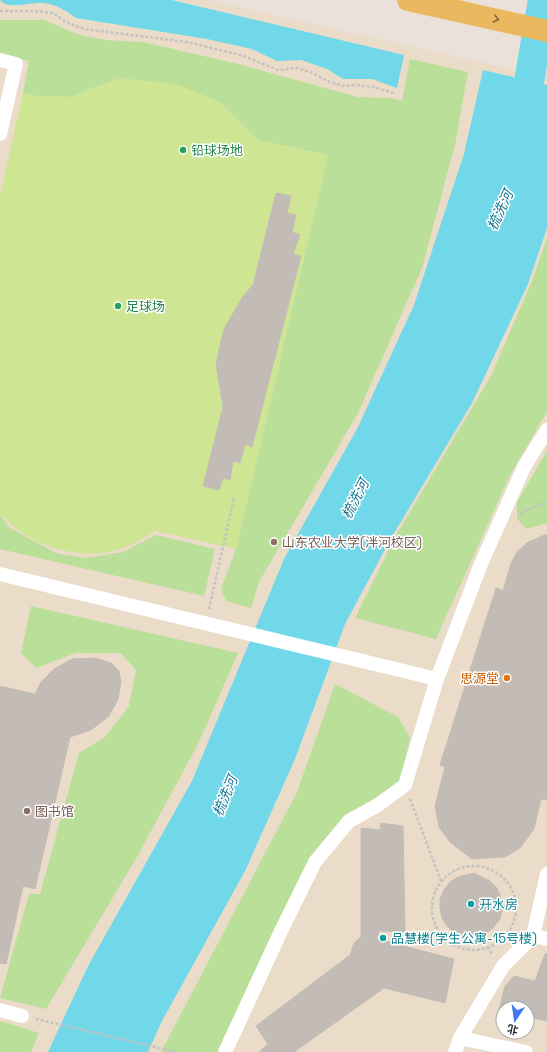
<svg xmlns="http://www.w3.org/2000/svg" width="547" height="1052" viewBox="0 0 547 1052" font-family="'Space Grotesk','Noto Sans SC',sans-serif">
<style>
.education{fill:#ebdcc9;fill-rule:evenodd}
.green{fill:#b9df98}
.pitch{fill:#cee693}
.water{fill:#70d8e9}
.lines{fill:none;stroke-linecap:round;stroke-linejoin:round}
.river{stroke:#70d8e9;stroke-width:30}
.building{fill:#c2bbb6;stroke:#c5bdb4}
.path{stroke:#c3c3c3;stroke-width:2.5;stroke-dasharray:3 2;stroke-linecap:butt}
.minor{stroke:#fff;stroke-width:14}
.primary{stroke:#eab85e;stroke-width:22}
.oneway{stroke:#7f6940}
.leisure-dot{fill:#2e9e5b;stroke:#fff;stroke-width:1.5}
.education-dot{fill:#8d6e63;stroke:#fff;stroke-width:1.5}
.food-dot{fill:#e8710a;stroke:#fff;stroke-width:1.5}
.culture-dot{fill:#0f9aa8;stroke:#fff;stroke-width:1.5}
.labels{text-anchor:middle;stroke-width:3;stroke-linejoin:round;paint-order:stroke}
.leisure-label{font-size:13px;fill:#27864d;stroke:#fff;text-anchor:start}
.education-label{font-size:13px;fill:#785e54;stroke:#fff;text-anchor:start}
.food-label{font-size:13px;fill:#c56008;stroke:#fff;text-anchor:end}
.culture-label{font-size:13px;fill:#0d838f;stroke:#fff;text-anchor:start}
.water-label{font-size:14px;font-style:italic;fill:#127691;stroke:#fff}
</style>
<rect width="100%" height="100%" fill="#eae1da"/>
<path class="education" d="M0,0H208L547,77V1052H0ZM503,1008H527V1032H503Z"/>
<g class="green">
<polygon points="0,20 44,20 80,35 106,40 143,42 238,64 358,97 391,98 402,101 410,59 468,72 455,145 422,268 358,413 259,582 251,608 226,601 221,589 236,549 328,155 258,140 220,102 121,78 69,97 37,96 23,93 29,61 0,54"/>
<polygon points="547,238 547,412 510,475 436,639 355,618 395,537 491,376 532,281"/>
<polygon points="547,451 547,524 543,524 527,529 517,519 517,502"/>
<polygon points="0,515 10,528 58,554 87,558 123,552 156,535 215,549 204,596 0,549"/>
<polygon points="31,606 238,653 199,742 137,857 46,1009 0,998 29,894 40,894 79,753 105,737 129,706 136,670 121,653 76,653 36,668 21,653"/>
<polygon points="335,684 398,717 410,738 401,780 359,809 319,850 280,917 220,1052 161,1052 297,792"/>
<polygon points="0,1021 39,1033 31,1052 0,1052"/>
</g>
<path class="pitch" d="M121,78L176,84L220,102L258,140L328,155L236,549L155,531C142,539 129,547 114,551C73,561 27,543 0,514V196L23,93L37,96L69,97Z"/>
<g class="water">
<path d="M0,0H172L404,55L397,88L372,79H343L327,69L301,60L277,61L252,49L207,39L76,18C67,11 57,5 45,3C32,1 9,11 0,0Z"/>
<polygon points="483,70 547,85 547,228 528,284 472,403 390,540 345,624 295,759 245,871 162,1021 148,1052 48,1052 88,966 192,781 284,559 358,427 414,305 464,154"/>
</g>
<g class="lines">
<polyline class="river" points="522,123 543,0"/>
</g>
<g class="building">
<polygon points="276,193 291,196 287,213 296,215 292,232 300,235 293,254 301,256 252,447 245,444 240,463 233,461 230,480 223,478 219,490 203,486 223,407 216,364 220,346 224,329 243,296 253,285"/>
<polygon points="547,534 547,800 541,799 534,829 520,848 505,857 472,859 450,842 439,827 435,806 445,767 440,765 496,588 503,591 511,563 517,552 528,542"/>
<polygon points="95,658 111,663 119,671 121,682 118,699 109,716 91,730 70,737 35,889 23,886 6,964 0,963 0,686 35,694 41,682 54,669 72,659"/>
<polygon points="380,823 403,826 405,932 379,931 377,939 454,959 445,1003 384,988 294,1052 259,1052 268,1044 256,1026 350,955 354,943 361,937 361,828 381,830"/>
<polygon points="474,873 490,881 497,888 501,898 502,909 500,919 493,928 485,934 474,937 463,937 454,933 447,926 442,918 440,908 440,899 444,890 450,882 458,877"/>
<polygon points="545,954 547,954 547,1021 527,1017 527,1008 503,1008 503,1011 499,1010 505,986 514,976 535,981"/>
</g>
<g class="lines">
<g class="path">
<polyline points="0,11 33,11 53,13 66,22 84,29 187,42 244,56 278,70 296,68 311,72 327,81 343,86 355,85 373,87 394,93"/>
<polyline points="520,514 547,501"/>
<polyline points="209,609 234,498"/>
<polyline points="410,799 441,881"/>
<circle cx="474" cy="908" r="42"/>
<polyline points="487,947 493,955"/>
<polyline points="36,1019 176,1052"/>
</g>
<g class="minor">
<polyline points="0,60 16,64 0,134"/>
<polyline points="0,574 437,679"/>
<polyline points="533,936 547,939"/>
<polyline points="0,1010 22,1016"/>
<polyline points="460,1038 526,1052"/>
<polyline points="225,1052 281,931 315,862 349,821 378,805 405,785 437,679 481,564 524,467 547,430"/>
<polyline points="455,1052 460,1038 503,966 533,936 547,874"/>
</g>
<polyline class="primary" points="408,0 547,31"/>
</g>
<defs><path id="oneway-chevron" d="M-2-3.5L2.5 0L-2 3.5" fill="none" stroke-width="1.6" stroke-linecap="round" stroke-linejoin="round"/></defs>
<use class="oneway" href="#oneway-chevron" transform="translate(496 19) rotate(13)"/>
<g class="leisure-dot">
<circle cx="183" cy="150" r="4"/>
<circle cx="118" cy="306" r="4"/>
</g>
<g class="education-dot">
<circle cx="274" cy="542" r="4"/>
<circle cx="27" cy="811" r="4"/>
</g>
<circle class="food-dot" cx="507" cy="678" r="4"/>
<g class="culture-dot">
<circle cx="471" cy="904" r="4"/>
<circle cx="383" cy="938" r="4"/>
</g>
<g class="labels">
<g class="leisure-label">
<text x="191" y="155">铅球场地</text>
<text x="126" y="311">足球场</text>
</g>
<g class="education-label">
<text x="282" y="547">山东农业大学(泮河校区)</text>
<text x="35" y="816">图书馆</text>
</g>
<g class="food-label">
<text x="499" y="683">思源堂</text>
</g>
<g class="culture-label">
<text x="479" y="909">开水房</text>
<text x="391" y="943">品慧楼(学生公寓-15号楼)</text>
</g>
<g class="water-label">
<text transform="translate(500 210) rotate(-65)" y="5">梳洗河</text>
<text transform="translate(355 499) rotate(-63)" y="5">梳洗河</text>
<text transform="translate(225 796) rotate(-67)" y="5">梳洗河</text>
</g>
</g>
<g transform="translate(515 1020) rotate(193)"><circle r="19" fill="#ffffff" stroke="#a9a9a9"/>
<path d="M0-3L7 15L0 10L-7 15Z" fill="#3e77f2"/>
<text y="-6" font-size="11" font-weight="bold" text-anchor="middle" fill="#282828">北</text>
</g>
</svg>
